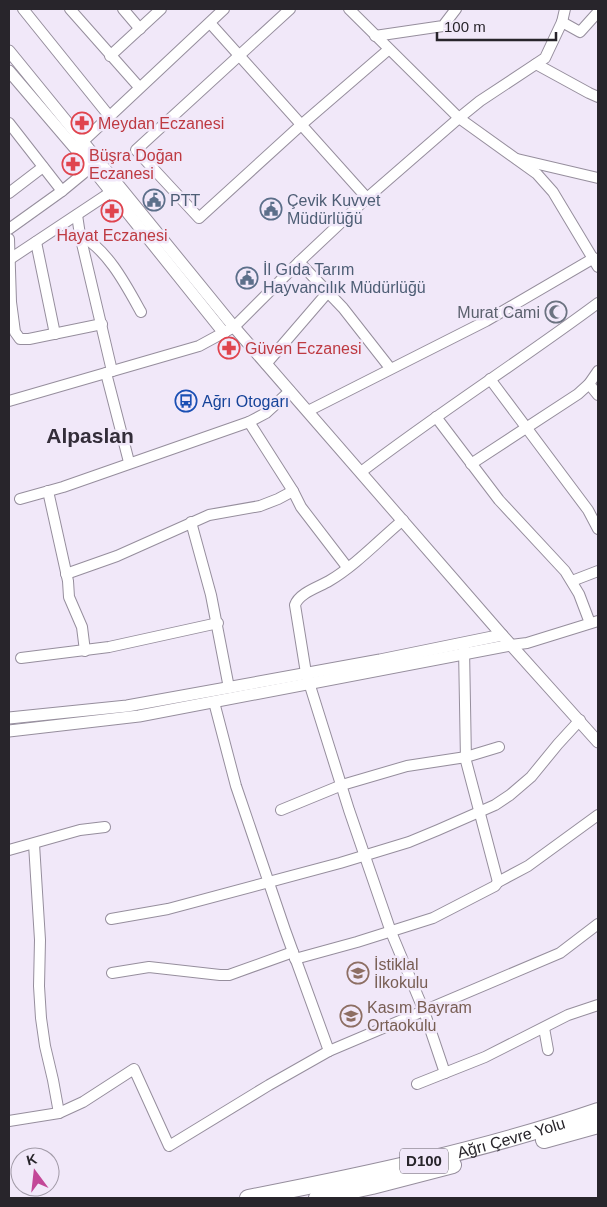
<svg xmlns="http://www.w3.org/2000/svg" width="607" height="1207" viewBox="0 0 607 1207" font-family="Arial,sans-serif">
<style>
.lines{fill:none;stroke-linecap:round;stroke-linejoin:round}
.minor-casing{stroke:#968e9d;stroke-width:12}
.tertiary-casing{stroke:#968e9d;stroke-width:13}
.trunk-casing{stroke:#968e9d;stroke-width:18}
.minor{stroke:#fff;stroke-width:10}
.tertiary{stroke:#fff;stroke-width:11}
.trunk{stroke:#fff;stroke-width:16}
.labels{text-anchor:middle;stroke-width:5;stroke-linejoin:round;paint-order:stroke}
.shield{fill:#f1e8f9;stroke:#646069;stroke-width:1}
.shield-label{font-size:15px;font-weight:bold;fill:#28252b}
.health-label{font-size:16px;fill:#be3a42;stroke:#f1e8f9;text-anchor:start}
.service-label{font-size:16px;fill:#4e5e75;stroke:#f1e8f9;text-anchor:start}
.worship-label{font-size:16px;fill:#5b616d;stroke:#f1e8f9;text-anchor:end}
.transit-label{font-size:16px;fill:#164399;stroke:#f1e8f9;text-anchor:start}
.education-label{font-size:16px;fill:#785e54;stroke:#f1e8f9;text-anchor:start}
.street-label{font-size:16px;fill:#28252b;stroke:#f1e8f9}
.district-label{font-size:21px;font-weight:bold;fill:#332d39;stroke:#f1e8f9}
</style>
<rect width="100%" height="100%" fill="#f1e8f9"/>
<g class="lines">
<g class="minor-casing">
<g id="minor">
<polyline points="23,9 110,117"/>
<polyline points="70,9 139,87"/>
<polyline points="123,9 140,29"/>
<polyline points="290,9 136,150 199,218 301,125 388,50"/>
<polyline points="349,9 459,118 537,174 553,192 598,267"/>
<polyline points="562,22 565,9"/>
<polyline points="210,23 367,198"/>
<polyline points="375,36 443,26 456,9"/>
<polyline points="110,56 161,9"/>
<polyline points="536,64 589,93 598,97"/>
<polyline points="9,123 62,191"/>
<polyline points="78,146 224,9"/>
<polyline points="517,159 598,178"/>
<polyline points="9,193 43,167"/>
<polyline points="77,215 80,235 112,371"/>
<polyline points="9,229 62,191 96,163"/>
<path d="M80,235C108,250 126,285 141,312"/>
<polyline points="9,239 11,302 15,332 20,339 29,339 102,324"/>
<polyline points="36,242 55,334"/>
<polyline points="10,259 117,188"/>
<polyline points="299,262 343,308 390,368"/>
<polyline points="266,364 328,292"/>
<polyline points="106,373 129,462"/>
<polyline points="490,379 588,510 598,529"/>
<polyline points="589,384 598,395"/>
<polyline points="9,401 199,346 234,327 299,262 367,198 459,118 480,101 545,58 562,22 580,32 598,12"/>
<polyline points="308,411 486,321 594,258"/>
<polyline points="436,417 499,500 565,571 579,594 590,623"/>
<polyline points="249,422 293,491 301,507 347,567"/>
<polyline points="471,464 578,394 589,384 598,371"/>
<path d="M361,472C438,413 520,361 598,303"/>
<polyline points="48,491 68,581 69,597 82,627 85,651"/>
<polyline points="20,499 63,487 249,422 266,413 290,391"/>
<path d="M403,520C379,540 356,565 329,581C319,587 299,593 295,605L306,673L349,810L391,932L424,1011L445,1073"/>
<polyline points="191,522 211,595 229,688"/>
<polyline points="66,574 117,556 209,515 260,506 278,499 293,491"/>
<polyline points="572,581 598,571"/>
<polyline points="511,645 527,643 598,621"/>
<polyline points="464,648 466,761 498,882"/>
<polyline points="21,658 109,647 218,623"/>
<polyline points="214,702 236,786 285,930 329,1051"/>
<polyline points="281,810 342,785 407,766 466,757 499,747"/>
<polyline points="34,844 40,940 39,986 41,1018 45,1046 53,1080 59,1113"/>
<polyline points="9,850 80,830 105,827"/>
<polyline points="111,919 168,909 340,863 409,842 438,830 495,805 510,795 531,777 558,744 580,720"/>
<polyline points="295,959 357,942 433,918 495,886 498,882 528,866 598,815"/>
<polyline points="112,973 149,967 220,975 229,975 293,952"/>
<polyline points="544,1028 548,1050"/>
<polyline points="417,1084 485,1057 568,1015 598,1005"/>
<polyline points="9,1121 59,1113 83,1102 134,1069 169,1146 269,1085 329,1051 560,953 598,924"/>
</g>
</g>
<g class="tertiary-casing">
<g id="tertiary">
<polyline points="9,51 234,327 502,635 598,742"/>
<polyline points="9,71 91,167 224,333"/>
<polyline points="9,718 127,706 380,660 502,635"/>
<polyline points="9,731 139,716 511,645"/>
</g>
</g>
<g class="trunk-casing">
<g id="trunk">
<polyline points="544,1140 598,1125"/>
<path id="s1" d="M248,1198C366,1175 484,1150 598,1111"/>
<polyline points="317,1198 372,1186 453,1165"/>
</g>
</g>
<use href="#minor" class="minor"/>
<use href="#tertiary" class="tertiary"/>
<use href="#trunk" class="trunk"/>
</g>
<defs>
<g id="pharmacy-ring" transform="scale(1.125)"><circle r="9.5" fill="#f1e8f9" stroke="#e0444e" stroke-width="1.5"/><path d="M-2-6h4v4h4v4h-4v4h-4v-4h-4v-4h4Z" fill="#e0444e"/></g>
<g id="civic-ring" transform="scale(1.125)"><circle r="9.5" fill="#f1e8f9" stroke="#5c6f8a" stroke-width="1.5"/><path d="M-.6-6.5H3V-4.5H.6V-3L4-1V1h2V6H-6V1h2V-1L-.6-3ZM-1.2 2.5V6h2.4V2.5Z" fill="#5c6f8a"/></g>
<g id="mosque-ring" transform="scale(1.125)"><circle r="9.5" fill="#f1e8f9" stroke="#6b7280" stroke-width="1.5"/><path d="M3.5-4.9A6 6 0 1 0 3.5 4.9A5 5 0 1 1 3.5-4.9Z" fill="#6b7280"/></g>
<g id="bus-ring" transform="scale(1.125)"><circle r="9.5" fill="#f1e8f9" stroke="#1a4fb4" stroke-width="1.5"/><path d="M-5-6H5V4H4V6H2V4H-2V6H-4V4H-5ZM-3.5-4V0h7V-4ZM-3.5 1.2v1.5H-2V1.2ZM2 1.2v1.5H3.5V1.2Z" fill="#1a4fb4"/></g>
<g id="school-ring" transform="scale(1.125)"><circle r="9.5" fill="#f1e8f9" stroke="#8d6e63" stroke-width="1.5"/><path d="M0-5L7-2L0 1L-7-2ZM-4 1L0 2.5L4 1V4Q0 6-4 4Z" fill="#8d6e63"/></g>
</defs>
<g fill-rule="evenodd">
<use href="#pharmacy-ring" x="82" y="123"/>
<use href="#pharmacy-ring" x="73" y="164"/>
<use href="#civic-ring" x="154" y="200"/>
<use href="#civic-ring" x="271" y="209"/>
<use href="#pharmacy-ring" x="112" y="211"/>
<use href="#civic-ring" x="247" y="278"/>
<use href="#mosque-ring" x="556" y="312"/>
<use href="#pharmacy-ring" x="229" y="348"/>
<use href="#bus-ring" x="186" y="401"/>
<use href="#school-ring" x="358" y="973"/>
<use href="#school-ring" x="351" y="1016"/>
</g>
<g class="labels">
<rect class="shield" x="400" y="1148.5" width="48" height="25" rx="4"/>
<g class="shield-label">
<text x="424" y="1166">D100</text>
</g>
<g class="health-label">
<text x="98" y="129">Meydan Eczanesi</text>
<text x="89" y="161">Büşra Doğan<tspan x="89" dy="18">Eczanesi</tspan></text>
<text x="112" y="241" text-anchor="middle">Hayat Eczanesi</text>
<text x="245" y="354">Güven Eczanesi</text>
</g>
<g class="service-label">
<text x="170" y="206">PTT</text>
<text x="287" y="206">Çevik Kuvvet<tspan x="287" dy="18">Müdürlüğü</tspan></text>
<text x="263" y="275">İl Gıda Tarım<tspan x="263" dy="18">Hayvancılık Müdürlüğü</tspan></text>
</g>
<g class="worship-label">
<text x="540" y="318">Murat Cami</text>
</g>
<g class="transit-label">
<text x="202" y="407">Ağrı Otogarı</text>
</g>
<g class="education-label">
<text x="374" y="970">İstiklal<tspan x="374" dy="18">İlkokulu</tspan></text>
<text x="367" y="1013">Kasım Bayram<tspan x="367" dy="18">Ortaokulu</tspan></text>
</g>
<g class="street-label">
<text dy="6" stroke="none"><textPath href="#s1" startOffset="270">Ağrı Çevre Yolu</textPath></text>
</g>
<g class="district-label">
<text x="90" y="443">Alpaslan</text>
</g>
</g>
<rect width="607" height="1207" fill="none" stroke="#28252b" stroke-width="20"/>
<g transform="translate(35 1172) rotate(345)"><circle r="24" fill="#f1e8f9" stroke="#a19aa7"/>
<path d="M0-4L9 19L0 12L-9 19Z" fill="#c34798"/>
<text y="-8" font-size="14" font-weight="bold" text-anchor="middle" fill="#28252b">K</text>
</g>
<path d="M437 32v8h119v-8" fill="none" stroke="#28252b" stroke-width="2.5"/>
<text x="444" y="32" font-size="15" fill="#28252b" stroke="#f1e8f9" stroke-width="4" paint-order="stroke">100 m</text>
</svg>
